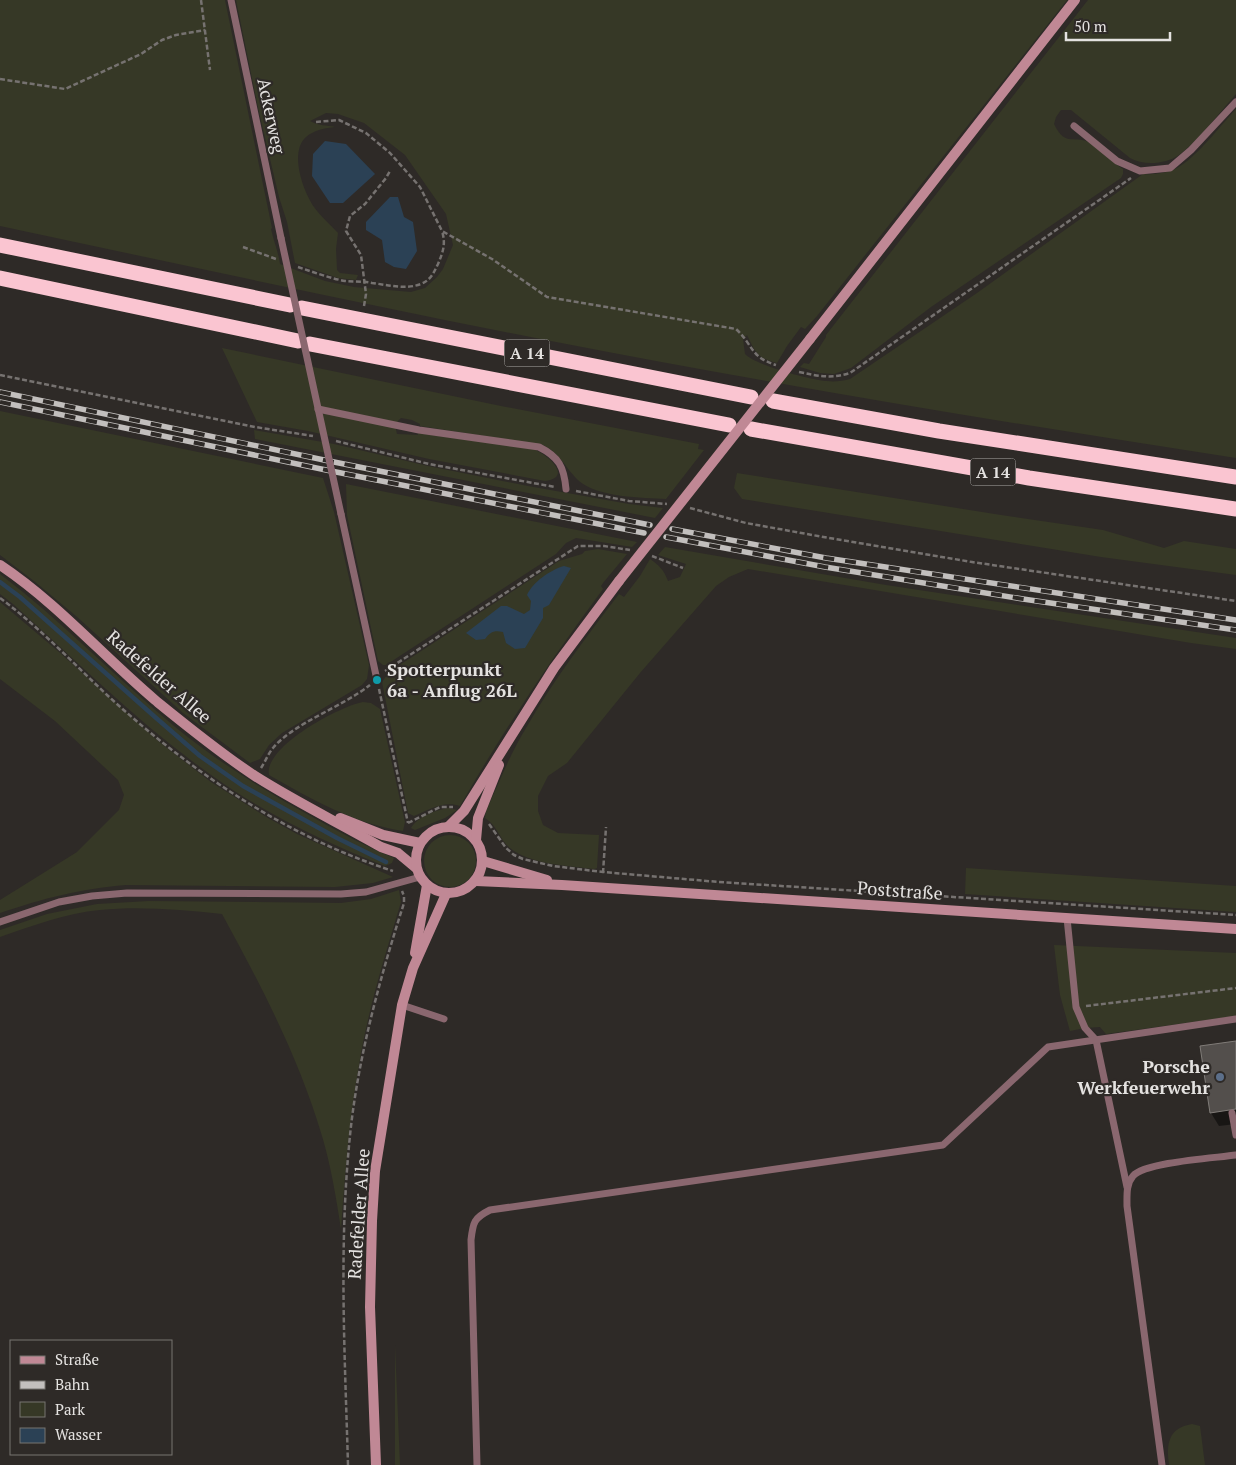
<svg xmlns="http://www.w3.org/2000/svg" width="1236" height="1465" viewBox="0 0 1236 1465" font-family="'PT Serif',serif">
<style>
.green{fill:#363826}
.water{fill:#2b4155}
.shadow{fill:#0007}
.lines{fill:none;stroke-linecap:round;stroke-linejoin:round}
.stream{stroke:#2b4155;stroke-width:4.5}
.building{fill:#534f4c;stroke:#807c78}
.path{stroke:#767270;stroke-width:2.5;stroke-dasharray:5 2.5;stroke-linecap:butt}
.lane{stroke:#8a676f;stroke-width:7}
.secondary{stroke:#c08895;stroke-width:10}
.highway{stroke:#fac5d1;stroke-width:15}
.rail-casing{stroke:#c2bfbd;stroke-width:5.5}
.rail{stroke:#2e2a27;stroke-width:4;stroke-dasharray:11;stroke-linecap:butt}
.lane-bridge{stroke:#8a676f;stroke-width:7}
.secondary-bridge{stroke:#c08895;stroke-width:10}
.culture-dot{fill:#0f9aa8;stroke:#2e2a27;stroke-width:2}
.service-dot{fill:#5c6f8a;stroke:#2e2a27;stroke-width:2}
.labels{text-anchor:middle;stroke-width:4.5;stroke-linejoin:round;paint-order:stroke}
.shield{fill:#2e2a27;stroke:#adaba8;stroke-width:1}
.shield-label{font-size:16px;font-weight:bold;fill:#e4e2e0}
.street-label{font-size:18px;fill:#e4e2e0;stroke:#2e2a27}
.poi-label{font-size:18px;font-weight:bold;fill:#e4e2e0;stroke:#2e2a27;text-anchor:start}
</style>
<rect width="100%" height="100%" fill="#2e2a27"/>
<g class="green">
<path d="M0,0H225L272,228L271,229C274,242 278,251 280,264L325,281L354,287L411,292L425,288L437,277L443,269L453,245L446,214L405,155L364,123L338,114L326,113L310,121C318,126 327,125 335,127C325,128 314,130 306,137C289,152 303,191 314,207C320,216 330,224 338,233L336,249L337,270L340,273L358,275L356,280L338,278L295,263L287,222L279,197L259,112L236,0H1067L817,316L805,329L801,327L787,346L777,363C757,358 756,353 747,335L743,339L745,354C755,365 811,380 827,381C834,382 843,381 850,379L977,293L1143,174C1155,175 1166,173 1177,168C1196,158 1221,125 1236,109V458C1007,423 778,385 551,341C367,305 183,265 0,226Z"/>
<path d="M1088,0H1236V94C1220,112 1198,141 1179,155C1166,164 1144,166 1130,158L1071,110H1061L1056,117L1054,124C1066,149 1075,133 1092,144C1103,152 1112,162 1123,169V174L1121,178L931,307L851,368L834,374L820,373L800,367L804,363L809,364L826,337V335Z"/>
<path d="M222,348L501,406L699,444L698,449L704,450L666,499C643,498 597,497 579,481C565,468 561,454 543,445L420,426V424L412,420L401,418C395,423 395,427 397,434L418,435V433L533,449C547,454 574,477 545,481L429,459L308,431L257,422Z"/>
<polygon points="0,411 323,478 334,512 369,665 367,679 362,685 282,733 269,745 260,759 250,763 183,713 76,616 34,581 0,555"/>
<polygon points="254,430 334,444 428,466 528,486 629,504 663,508 655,518 255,439"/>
<polygon points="737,473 1001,515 1103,530 1164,548 1184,541 1236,549 1236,575 1101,557 742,499 734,488"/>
<polygon points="346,484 637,542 632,547 576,538 566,543 556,554 386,665 383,665 378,661 347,515"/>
<path d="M665,547L886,585L1236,638V649L1191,643L748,569L729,577L716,586L640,673L567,763L548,776L538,796V811L543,825L558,833L599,835L597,868L594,869C570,866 528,864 510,848C499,839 498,826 485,818L486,811C499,783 510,754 526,728C553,681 586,637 619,594L624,597L640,576L650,559C659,565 664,570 668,581L680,577L686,564L658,555Z"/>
<path d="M598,549L627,554L603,583L601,586L603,589C551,659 503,731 460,806C444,800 428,810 414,816L408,813L382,682L389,672L559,561L582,554L585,551Z"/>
<path d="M0,574C61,620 115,677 174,726C218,762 266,792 316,819C341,833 367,847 394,858L392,863L385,866C325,842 267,815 214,777C142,727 79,663 13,604L0,594Z"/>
<path d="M0,602L59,652L158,741L211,782L268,818L297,834L393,877L373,883L335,887L126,885C79,889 45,898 0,913V900L77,852L119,810L124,795L118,780L55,721L0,679Z"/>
<path d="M363,702L371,703L380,709L405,822L403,831C355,824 311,799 269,775C263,747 340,706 363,702Z"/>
<path d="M448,808L457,810L445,818L415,830L411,828C417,817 436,810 448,808Z"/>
<circle cx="450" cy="861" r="26"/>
<polygon points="966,868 1236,886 1236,912 965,894"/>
<path d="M399,890L401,902C385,956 368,1009 359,1065C349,1119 345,1174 341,1229C336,1197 331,1166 322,1136C299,1058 261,985 222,914C182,910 141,906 100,910C66,913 32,926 0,937V930L47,914L97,904L149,901L341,903L371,899Z"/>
<polygon points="1054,945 1236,953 1236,1016 1106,1034 1100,1027 1085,1028 1070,1031 1060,995"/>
<polygon points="395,1345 400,1465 395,1465"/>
<path d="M1192,1424L1200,1426L1205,1465H1169C1166,1444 1168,1428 1192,1424Z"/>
</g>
<g class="water">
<polygon points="325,141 346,144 375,174 343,203 330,203 312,176 313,154"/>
<polygon points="390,197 398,197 404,217 413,222 417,251 406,269 394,267 385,262 382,240 366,230 366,222"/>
<path d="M564,566L571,568L549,605L543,608V618L525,648L515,649L506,643L503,632C494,630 490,632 485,639L476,640L466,633L501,606H507L524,614L530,610L531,601L527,595C533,582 550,570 564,566Z"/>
</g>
<polygon class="shadow" points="1236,1042 1236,1124 1219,1126 1211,1113"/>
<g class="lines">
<polyline class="stream" points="0,582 20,597 155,717 200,756 243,786 337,838 386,862"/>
</g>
<polygon class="building" points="1236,1041 1236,1109 1210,1113 1200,1046"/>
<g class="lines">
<g class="path">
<polyline points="201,0 210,70"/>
<polyline points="0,79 65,89 141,54 162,40 176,35 205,30"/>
<path d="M316,122L339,120L366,133L390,153L420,187L442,231L492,259L547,297L736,329C754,346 750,357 776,365"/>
<polyline points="243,247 276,259"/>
<path d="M298,267C313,272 329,278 345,281C354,282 363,281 372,283C389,285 405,290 421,284C431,280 434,272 438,264C443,252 446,244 442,231"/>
<polyline points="364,306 366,294 361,255 346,231 350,216 365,204 386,178 390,171"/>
<path d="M799,372C818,376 831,379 850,373L1131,178"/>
<polyline points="0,375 255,427 313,436"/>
<polyline points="336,441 429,464 555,487"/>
<polyline points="576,491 629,501 667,504"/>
<polyline points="690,508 746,523 829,538 972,562 1236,601"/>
<polyline points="652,556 683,568"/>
<path d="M0,598C39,627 72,662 107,695C190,771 285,836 393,871"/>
<polyline points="385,671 578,546 604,546 630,550"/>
<polyline points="379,689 408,823"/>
<path d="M261,768C265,762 268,754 273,748C294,723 342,707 370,685"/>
<polyline points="408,823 440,807 453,807"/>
<polyline points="489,824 506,848 514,855 523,859 553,866 603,872 719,882 1236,915"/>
<polyline points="603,873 606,827"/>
<polyline points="1086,1006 1236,988"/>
<path d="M348,1465C345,1359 339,1252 349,1146C356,1064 379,981 404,903V896L402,891"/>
</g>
<g class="lane">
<polyline points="231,0 281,238"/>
<polyline points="1074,126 1117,161 1140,171 1170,168 1191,150 1236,102"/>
<path d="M318,409L419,430L539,447C559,457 564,467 566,489"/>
<polyline points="341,514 377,680"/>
<polyline points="1067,918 1076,1007 1085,1028 1096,1040 1127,1187"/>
<polyline points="0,922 59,902 92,896 127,893 341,894 366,892 420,877"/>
<polyline points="402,1005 444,1019"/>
<polyline points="1232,1113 1236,1135"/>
<path d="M477,1465L471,1240C473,1222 474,1218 490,1210L943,1145L1048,1047L1236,1019"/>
<path d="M1162,1465L1127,1206C1127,1195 1126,1184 1133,1176C1145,1162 1216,1158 1236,1155"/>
</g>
<g class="secondary">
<polyline points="810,339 1075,0"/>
<path d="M0,565C57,603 103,656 155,700C187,726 220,753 255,776C296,802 339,823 381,847L398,853L416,868"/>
<polyline points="340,818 383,835 420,843"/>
<circle cx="449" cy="860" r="33"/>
<polyline points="448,827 464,811 554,668 619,581"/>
<polyline points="476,840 478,818 499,765"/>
<polyline points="483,861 547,880"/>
<polyline points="476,881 562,885 1236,929"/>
<polyline points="415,953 427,885"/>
<polyline points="376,1465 370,1307 372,1221 375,1171 402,1005 413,968 446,894"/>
</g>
<g class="highway">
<polyline points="0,245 290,305"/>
<polyline points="0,278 298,341"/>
<polyline points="302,308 751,397"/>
<polyline points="310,344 729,425"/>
<polyline points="773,401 939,431 1236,477"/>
<polyline points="751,429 1029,478 1236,509"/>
</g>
<g class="rail-casing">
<g id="rail">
<polyline points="0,392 324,460 650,525"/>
<polyline points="0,402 326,470 644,533"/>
<polyline points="672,529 826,558 1236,620"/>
<polyline points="666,537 825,567 1023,599 1236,630"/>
</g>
</g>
<use href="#rail" class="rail"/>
<polyline class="lane-bridge" points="281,238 341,514"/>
<polyline class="secondary-bridge" points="619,581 810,339"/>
</g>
<circle class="culture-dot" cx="377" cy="680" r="5"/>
<circle class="service-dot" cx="1220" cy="1077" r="5"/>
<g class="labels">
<g class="shield">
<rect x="504.5" y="339.5" width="45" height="27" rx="4"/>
<rect x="970.5" y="458.5" width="45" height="27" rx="4"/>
</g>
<g class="shield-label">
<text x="527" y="359">A 14</text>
<text x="993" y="478">A 14</text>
</g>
<g class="street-label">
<text transform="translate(271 116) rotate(78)" y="6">Ackerweg</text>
<text transform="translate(159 677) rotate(41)" y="6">Radefelder Allee</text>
<text transform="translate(900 891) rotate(4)" y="6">Poststraße</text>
<text transform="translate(359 1214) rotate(-86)" y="6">Radefelder Allee</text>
</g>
<g class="poi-label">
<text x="387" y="676">Spotterpunkt<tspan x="387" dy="21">6a - Anflug 26L</tspan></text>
<text x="1210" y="1073" text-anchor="end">Porsche<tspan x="1210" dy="21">Werkfeuerwehr</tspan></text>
</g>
</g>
<rect x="10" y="1340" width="162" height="115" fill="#2e2a27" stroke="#777471"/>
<rect x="20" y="1356" width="25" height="8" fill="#c08895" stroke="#777471"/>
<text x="55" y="1365" font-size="15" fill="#e4e2e0">Straße</text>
<rect x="20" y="1381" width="25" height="8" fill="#c2bfbd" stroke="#777471"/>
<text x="55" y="1390" font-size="15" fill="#e4e2e0">Bahn</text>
<rect x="20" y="1402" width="25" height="15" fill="#363826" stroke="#777471"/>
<text x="55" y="1415" font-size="15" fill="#e4e2e0">Park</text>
<rect x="20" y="1428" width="25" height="15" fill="#2b4155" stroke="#777471"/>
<text x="55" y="1440" font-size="15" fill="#e4e2e0">Wasser</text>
<path d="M1066 32v8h104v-8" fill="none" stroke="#e4e2e0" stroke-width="2.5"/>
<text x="1074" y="32" font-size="15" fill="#e4e2e0" stroke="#2e2a27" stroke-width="4" paint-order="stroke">50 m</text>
</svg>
